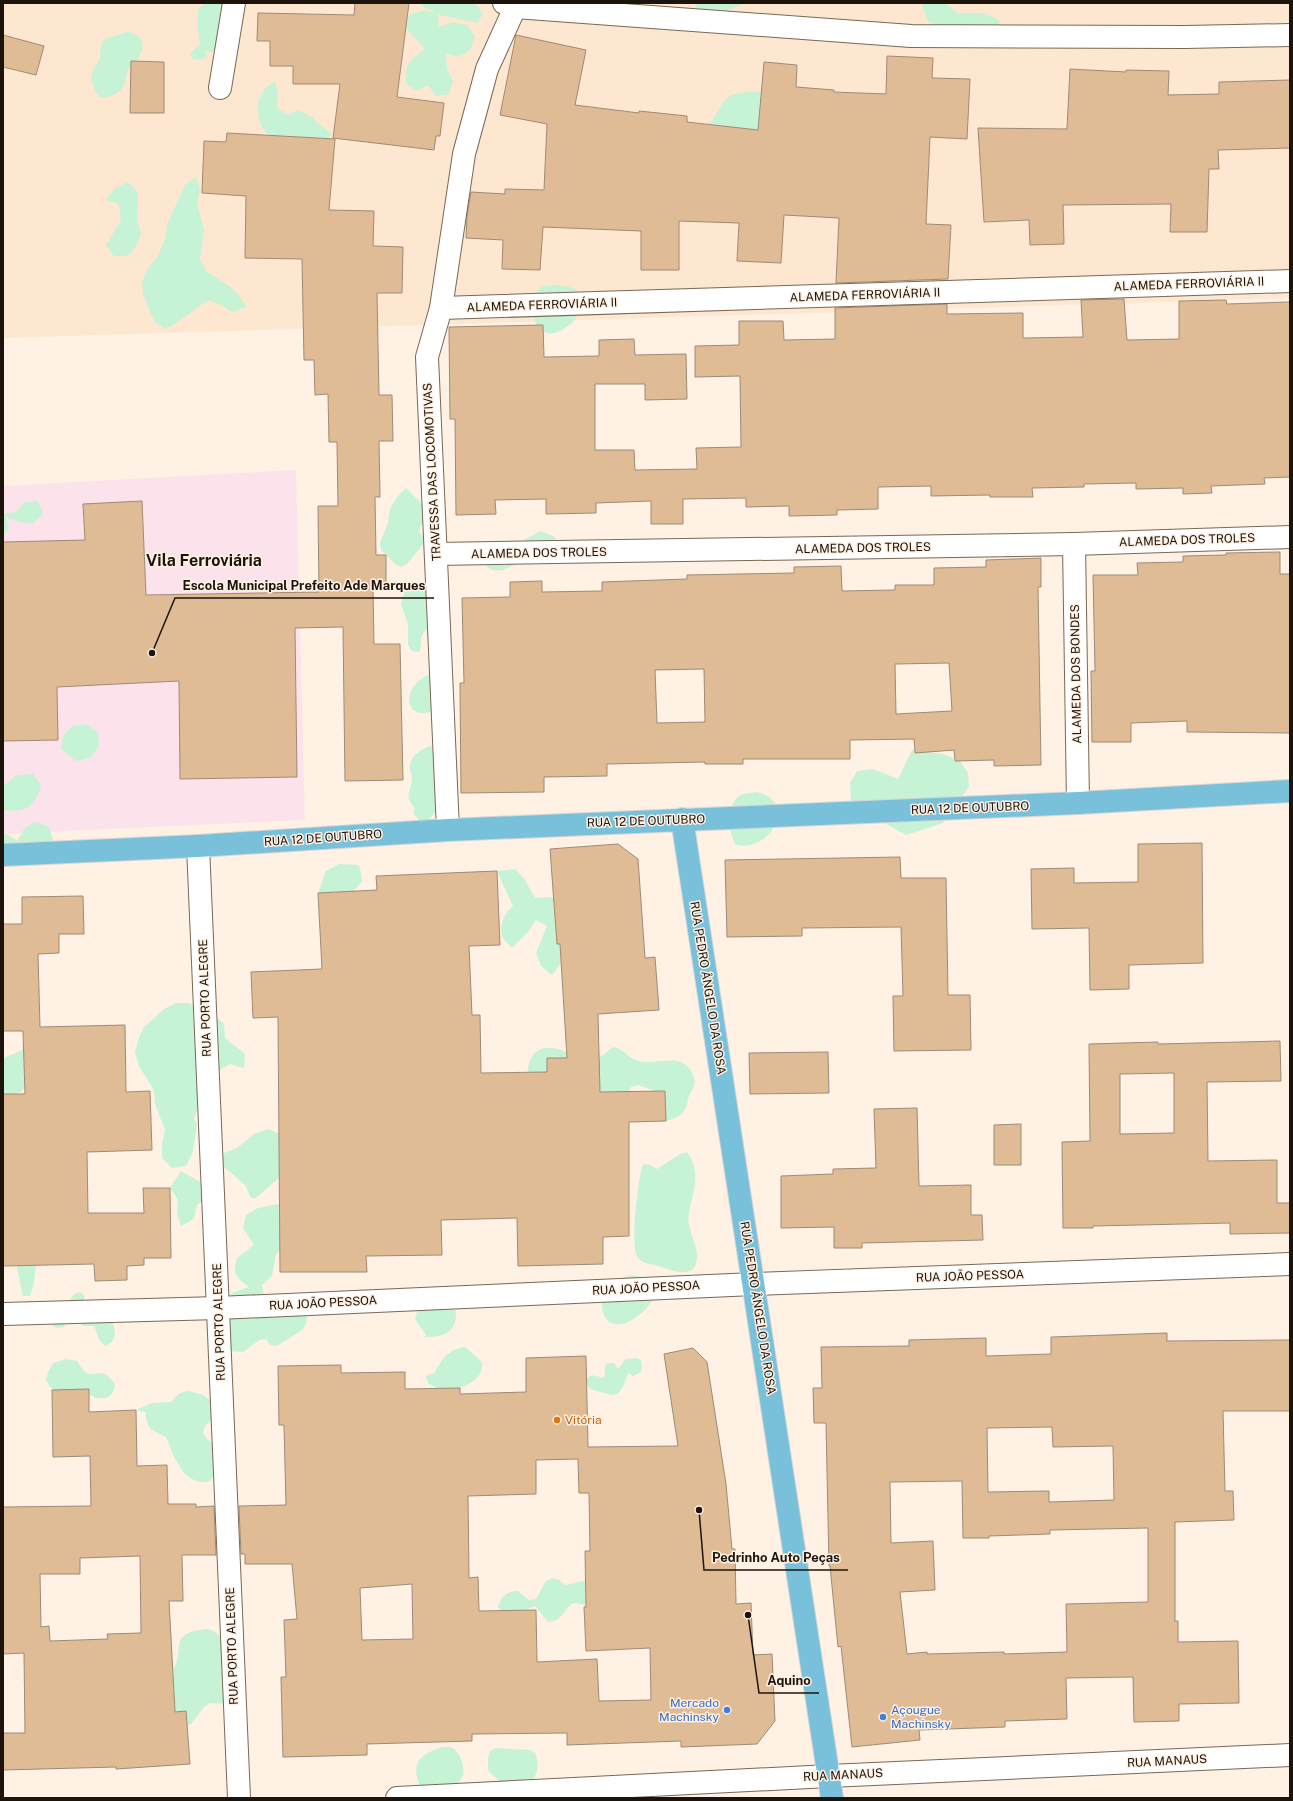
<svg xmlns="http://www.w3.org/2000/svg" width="1293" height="1801" viewBox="0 0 1293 1801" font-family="'Public Sans',sans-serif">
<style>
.built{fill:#fde7d0}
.education{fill:#fce2eb}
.green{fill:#c6f3d5}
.building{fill:#e0bc96;stroke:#9f8a75;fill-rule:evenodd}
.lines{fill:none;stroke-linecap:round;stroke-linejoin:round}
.minor-casing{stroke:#7b6753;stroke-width:24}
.major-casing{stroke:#d6d5d3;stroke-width:24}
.minor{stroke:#fff;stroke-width:22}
.major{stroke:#79c1db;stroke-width:22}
.food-dot{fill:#e8710a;stroke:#fff1e4;stroke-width:1.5}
.shop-dot{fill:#3f7fe0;stroke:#fff1e4;stroke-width:1.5}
.labels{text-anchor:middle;stroke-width:3;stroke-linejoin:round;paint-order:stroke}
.street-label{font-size:12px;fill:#1c140c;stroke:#fff1e4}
.food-label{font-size:12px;fill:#c56008;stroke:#fff1e4;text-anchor:start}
.shop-label{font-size:12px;fill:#366cbe;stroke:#fff1e4;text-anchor:end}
.district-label{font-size:16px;font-weight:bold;fill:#1c140c;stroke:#fff1e4}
.leader{fill:none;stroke:#1c140c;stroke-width:1.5}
.callout-dot{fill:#1c140c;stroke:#fff1e4;stroke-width:1.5}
.callout-label{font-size:13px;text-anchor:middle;font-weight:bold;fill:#1c140c;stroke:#fff1e4;stroke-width:3;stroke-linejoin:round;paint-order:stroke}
</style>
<rect width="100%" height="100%" fill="#fff1e4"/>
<polygon class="built" points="3,3 1290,3 1290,298 3,338"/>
<polygon class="education" points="296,470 305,820 3,834 3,486"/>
<g class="green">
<polygon points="205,3 224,3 219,50 212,52 205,51 207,57 200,60 193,59 190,54 200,44 197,23 198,9"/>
<polygon points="420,3 473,3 477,6 483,14 477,23 440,15 438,13 424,7"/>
<polygon points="697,3 746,3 722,12 695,9"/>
<polygon points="922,3 945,3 957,13 985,13 999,20 1001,33 939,28 927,20"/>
<path d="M424,10L438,13L439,27L453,22L467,25L475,37L470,50L459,57L446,54L447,69L453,81L449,94L436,96L428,85L417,91L406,84C405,63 409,61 425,49L406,29L409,15Z"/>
<path d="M126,32C147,34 146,49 135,63C133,66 128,69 127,72C125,76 126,81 124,85C120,94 109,98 100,97L95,91L91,78L93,70L100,59L101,45L105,39Z"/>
<path d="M275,81L278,94L277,108L289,115L297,110L310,116L332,134L323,144C314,143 277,141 272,138C257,128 254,105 263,91C266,87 271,84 275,81Z"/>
<polygon points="745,92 766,92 776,133 700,126 712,121 724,101 731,95"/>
<path d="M196,177L200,189L197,203L204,230L200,259L206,271L229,286L239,295L246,307L232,312L221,305L209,300C193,309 181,322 165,329L154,321L143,294L142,282L148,268L158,256L165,239L167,225L185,185Z"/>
<polygon points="128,182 138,192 137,220 141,233 137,245 128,256 114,256 106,245 121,220 119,204 106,200 115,188"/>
<path d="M558,285C565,286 576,287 580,294C591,311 555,348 538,327C531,318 531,293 542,287C547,285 553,285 558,285Z"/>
<polygon points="406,488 426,508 425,521 421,525 419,531 423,537 424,543 407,564 401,567 395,564 381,550 380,543 388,523 390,509 397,497"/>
<polygon points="38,501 43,514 32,524 19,522 6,517 9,529 3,534 3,514 16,512 25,502"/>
<path d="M541,531L555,537L558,544L503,570C492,572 486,569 482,558L518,543Z"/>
<path d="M418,582L425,583L432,587L434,623C429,627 422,632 421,639C421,644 421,647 419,652L412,651L408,645V624L401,604C403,593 407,586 418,582Z"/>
<path d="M428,675L434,676L435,710C405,724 399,688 428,675Z"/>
<polygon points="87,724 98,732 99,746 90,758 76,761 61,749 63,736 72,726"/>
<path d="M431,746L435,752L437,810L428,820L421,822L416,817L413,811L415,809C404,794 410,794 412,780C412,776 411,774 410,770C408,758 420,749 431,746Z"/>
<polygon points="912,750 943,754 960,761 968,773 969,787 943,823 906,835 879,820 852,814 850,783 857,771 873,769 898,779"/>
<path d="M33,774L41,785C35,807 26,813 3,810V786L17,775Z"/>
<path d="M757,792C801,802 768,855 735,844C729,833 726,805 739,796C744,793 751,793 757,792Z"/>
<polygon points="34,822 48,826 53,839 44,851 3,854 3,834 9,835 17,841 24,829"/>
<path d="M339,864L358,865L360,868L362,881C347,901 341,897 318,893L326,871Z"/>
<path d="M515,869L525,880L535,898L549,897L562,900L561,963L552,975L541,966L536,953L547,926L536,920L528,932L512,948C510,945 505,941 503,938C498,927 504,913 513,906L497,871Z"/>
<polygon points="176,1003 189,1003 214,1015 224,1024 225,1038 245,1054 244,1068 230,1064 218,1071 199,1105 194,1118 197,1124 193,1152 186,1166 172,1168 162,1158 162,1144 165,1130 155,1104 154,1090 139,1066 135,1053 138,1040 144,1027 164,1009"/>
<path d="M38,1028C36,1043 36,1080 24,1089C19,1094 10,1094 3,1094V1058L21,1051Z"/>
<path d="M615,1047C624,1050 630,1059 639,1061C656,1066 682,1051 692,1073C697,1085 694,1086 689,1096C687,1099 688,1102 687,1105C683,1116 676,1118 666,1121L660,1118L658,1092L638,1085L631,1087L628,1093L606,1095L600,1092L528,1073C528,1052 541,1043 561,1050C568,1052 574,1059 581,1059C587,1060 598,1058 603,1055C607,1052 609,1049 615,1047Z"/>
<polygon points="268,1129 281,1134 286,1159 279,1178 256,1198 251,1198 245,1185 223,1166 222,1159 224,1153 237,1148 254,1134"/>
<path d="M687,1152C702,1172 693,1191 689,1213C685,1230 701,1246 696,1263C692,1279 671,1270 661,1267C652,1263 640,1265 636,1254C631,1241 638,1178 643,1164L650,1165L657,1169L680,1154Z"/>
<polygon points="181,1171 204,1184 207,1197 197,1205 194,1219 181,1226 177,1213 178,1200 170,1188"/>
<path d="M277,1204L296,1213L281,1250L276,1254L272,1276L262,1285L263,1292L267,1297L305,1310L307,1317L306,1324L302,1330L277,1346L270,1345L266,1339L259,1340L243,1352L230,1351C227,1334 217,1310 229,1296C234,1291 243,1289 249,1287C236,1277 232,1275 237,1258L254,1245L243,1228L246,1215L258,1208Z"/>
<polygon points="37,1254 34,1283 30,1296 23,1296 16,1263"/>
<path d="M630,1275L649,1278L655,1296C649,1309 626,1330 611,1323C602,1319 600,1303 604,1295C606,1290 612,1284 616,1281C620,1278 626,1277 630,1275Z"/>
<path d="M81,1292L85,1297L79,1306L111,1319C116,1328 118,1342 105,1346L100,1341L94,1326H83L78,1321L66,1323L64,1327L57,1328L50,1324L49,1321L66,1305L74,1294Z"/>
<path d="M421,1307L455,1308C460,1331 444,1338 424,1337L426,1335L415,1319L417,1312Z"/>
<path d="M465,1347L482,1362C483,1378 473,1382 460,1388C458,1389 457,1390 454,1391C446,1393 435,1388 428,1383L426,1376L433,1373L434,1374C441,1360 448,1349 465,1347Z"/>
<path d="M637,1358L641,1360L642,1368L641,1372L633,1376L628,1373C626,1378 623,1390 618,1393C613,1397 610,1394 604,1393C595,1390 587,1391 586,1379C591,1374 596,1375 602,1378L605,1376V1366L607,1363H614L618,1369L626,1359Z"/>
<polygon points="66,1359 77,1361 83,1370 88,1374 102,1373 107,1375 114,1383 115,1387 112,1394 106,1398 96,1398 86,1393 54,1392 46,1380 48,1372 53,1363"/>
<path d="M189,1391L203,1395L214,1403L216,1416L205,1426L203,1433L206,1438L217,1447C216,1455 217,1465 215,1473C212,1488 192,1482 184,1473C176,1463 171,1449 166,1437C153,1431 145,1428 146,1412L136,1410L152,1403L172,1402C176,1395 180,1392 189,1391Z"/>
<path d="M553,1578L559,1580L565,1585C573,1584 578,1581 586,1581L587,1605L573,1603C563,1610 562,1622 548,1622L535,1606L523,1611L502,1612L498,1607C501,1596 507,1591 518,1591L529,1600L536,1599L546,1581Z"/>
<path d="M207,1629L214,1631L224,1640L231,1704L210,1703L204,1707L191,1724L178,1731L161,1674L173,1670C186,1649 166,1633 207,1629Z"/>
<path d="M442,1747C446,1747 450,1746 454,1749C461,1753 465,1769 463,1775C461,1779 458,1783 456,1787H420C411,1763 418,1755 442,1747Z"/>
<path d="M496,1748L530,1750L535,1753C542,1768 535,1786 517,1787C507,1788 494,1777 488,1770V1757L490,1751Z"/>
</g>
<g class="building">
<polygon points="355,3 409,3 397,97 444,103 440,136 436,136 434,150 333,138 340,84 293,84 293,66 270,66 270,41 257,41 258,13 354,15"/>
<polygon points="3,35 44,46 36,75 3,67"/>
<polygon points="516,35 586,50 575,105 639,113 639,111 687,116 687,122 758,130 764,62 797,65 796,87 834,90 834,92 886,94 887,56 933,58 932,78 970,79 967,139 930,137 926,224 951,225 948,279 836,283 839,218 784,215 781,263 737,261 739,223 679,221 679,270 641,270 641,231 543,227 540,270 502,269 503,240 466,238 467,216 471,192 505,194 505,189 544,190 547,124 500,115"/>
<polygon points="131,61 164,62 164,113 130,113"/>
<polygon points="1070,69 1126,72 1126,70 1169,71 1168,95 1219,94 1219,82 1290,80 1290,148 1218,150 1219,169 1209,169 1207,232 1170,232 1171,204 1063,205 1064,244 1030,245 1029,220 984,222 978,128 1067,129"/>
<polygon points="227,133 335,139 329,210 374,211 373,246 403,247 402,293 377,293 379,395 392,395 393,441 379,441 380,497 375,497 376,555 386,555 386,590 373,590 374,644 400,644 403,780 345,781 343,627 295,628 297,777 180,779 179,681 57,687 58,740 3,741 3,542 85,540 83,504 142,501 146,595 319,592 318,506 338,506 337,442 329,442 328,394 315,395 314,360 304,360 302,259 245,258 246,196 202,193 204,141 226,142"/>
<polygon points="1124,299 1127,340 1179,339 1179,301 1226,300 1227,304 1290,302 1290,477 1264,478 1265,484 1211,486 1212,493 1183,494 1183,488 1136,489 1136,483 1084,484 1084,487 1032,488 1033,497 990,497 990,495 931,496 931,486 878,487 878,509 837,510 837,515 789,516 789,506 746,507 746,498 683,499 683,524 651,524 651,501 596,503 596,513 546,514 546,499 495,500 496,514 456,515 455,419 450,419 449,327 543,325 544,357 599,356 599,340 634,339 635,355 686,354 687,399 645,400 645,384 595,384 595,450 634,450 635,470 697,469 696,448 741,447 740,376 695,377 695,346 739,345 739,321 783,321 784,340 835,339 835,308 947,304 947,314 1023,313 1023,338 1083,337 1081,300"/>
<polygon points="1280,552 1280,574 1290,574 1290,733 1187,732 1187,721 1131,723 1131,742 1092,742 1091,671 1095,671 1093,575 1138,575 1137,563 1183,562 1183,556 1226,555 1226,553"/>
<path d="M1041,558V587H1038L1041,765L994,766V760L955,761L954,750L915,753L914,739L850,740V759H743V764H705V762L607,764V776L544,777V792L461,793L460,683H464L462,598L510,597V582L542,581V592L602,591V582L687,579V575L794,573V567L841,566L842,591L895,590V585H934V568L986,567V560ZM949,663L952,711L896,714L895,664ZM704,669L705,722L657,723L655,670Z"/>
<polygon points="1202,843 1203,963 1129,965 1129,989 1090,990 1089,928 1032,929 1031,869 1074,868 1074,883 1138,882 1138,844"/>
<polygon points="618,844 638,859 645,958 655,957 659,1010 598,1014 600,1092 665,1091 666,1121 629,1122 629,1236 603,1237 603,1264 518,1266 517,1218 441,1220 442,1255 366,1256 367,1272 280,1272 278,1017 253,1018 251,972 322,969 318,893 377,890 376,876 497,871 500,945 469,946 472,1015 480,1015 481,1073 547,1072 547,1058 567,1058 560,944 557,944 550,849"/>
<polygon points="900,857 901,878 946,878 948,995 970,995 971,1050 894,1051 893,996 903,996 901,927 802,928 802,936 727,937 725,860"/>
<polygon points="83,896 84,934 59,934 59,953 38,954 40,1027 125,1025 126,1092 150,1091 152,1150 87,1152 88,1213 144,1213 143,1188 170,1188 171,1258 144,1258 144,1265 127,1266 127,1280 95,1281 94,1264 3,1266 3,1094 25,1094 23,1031 3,1031 3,924 22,924 22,897"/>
<path d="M1280,1041L1281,1081L1207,1082L1208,1161L1277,1160V1203H1290V1233L1230,1234V1223L1093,1226V1228H1063L1062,1142L1090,1141L1089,1044L1158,1042V1044ZM1174,1073V1133L1120,1134V1074Z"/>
<polygon points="828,1052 829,1093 750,1094 749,1053"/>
<polygon points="917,1108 919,1186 971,1185 971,1215 982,1215 983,1240 862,1243 862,1248 834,1248 834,1227 781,1228 781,1176 833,1174 833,1169 876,1168 874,1109"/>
<polygon points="1021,1124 1021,1165 994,1165 994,1125"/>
<path d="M1167,1333V1341L1290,1340V1411H1223L1225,1491H1233L1234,1520L1175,1522V1621H1178V1642L1238,1641L1239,1703L1179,1704V1721L1134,1722L1133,1677L1066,1678L1067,1719L1005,1721V1727L919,1730L920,1740L852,1747L841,1646L838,1647L830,1566H829L826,1423H814L813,1388H822L821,1347L909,1346V1340L986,1338V1356L1051,1354V1337ZM1052,1427L1053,1447L1113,1446L1114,1500L1049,1502V1491L988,1492L987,1428ZM962,1481L963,1538H989V1536L1050,1534V1530L1148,1528V1602L1066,1604L1067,1652L1004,1654V1652L927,1654V1652L907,1654L900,1592L935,1590L933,1541L891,1543L890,1482Z"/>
<path d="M693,1348L707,1362L726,1484L732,1549H735L736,1604L751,1603L753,1655L772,1654L775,1721L757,1744L681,1747V1741L567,1745V1733L472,1734V1741L367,1744V1755L283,1757L281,1677H286L284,1620L297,1619L292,1564H245V1554H241L239,1506L286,1505L284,1425H279L278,1366L341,1365V1373L405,1372V1389L460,1388V1394L526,1392V1358L586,1356L588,1447L678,1446L664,1354ZM578,1459L579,1493H589L590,1551H585L586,1607H584L586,1651L650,1648L651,1700L599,1701L597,1659L537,1662L536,1610L479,1611L478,1577L469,1578L468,1496L536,1494V1460ZM412,1584L413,1639L362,1640L360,1588Z"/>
<path d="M89,1389V1412L136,1410L137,1466L167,1465L168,1504H196V1507L214,1506L216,1555H182L183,1601H169L175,1712L186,1711L190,1764L116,1769V1767L3,1770V1733H25L24,1653L3,1654V1507L91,1506L90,1456L53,1457L52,1390ZM140,1556L141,1633L107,1634L108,1639L50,1641L49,1626L41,1627L40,1574H80V1558Z"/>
</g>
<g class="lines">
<g class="minor-casing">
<g id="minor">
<polyline points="504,3 515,7 911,36 1185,37 1290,35"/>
<polyline points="220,88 234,3"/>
<polyline points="441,308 1290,281"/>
<polyline points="1074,544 1078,803"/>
<polyline points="436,554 1074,544 1290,537"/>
<polyline points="448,830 427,357 441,308 464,154 487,69 517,3"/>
<polyline points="198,846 239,1798"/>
<polyline points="3,1314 218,1308 754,1284 1290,1264"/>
<polyline points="397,1798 829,1776 1290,1755"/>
</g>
</g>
<g class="major-casing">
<g id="major">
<polyline points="682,819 832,1798"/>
<polyline points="3,855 198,846 448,830 1078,803 1290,791"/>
</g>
</g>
<use href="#minor" class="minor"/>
<use href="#major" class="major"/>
</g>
<circle class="food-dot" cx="557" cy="1420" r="4"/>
<g class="shop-dot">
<circle cx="727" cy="1710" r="4"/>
<circle cx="883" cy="1717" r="4"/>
</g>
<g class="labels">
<g class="street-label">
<text transform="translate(1189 284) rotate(-2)" y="4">ALAMEDA FERROVIÁRIA II</text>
<text transform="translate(865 295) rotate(-2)" y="4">ALAMEDA FERROVIÁRIA II</text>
<text transform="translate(542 305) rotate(-2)" y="4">ALAMEDA FERROVIÁRIA II</text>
<text transform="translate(432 472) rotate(-93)" y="4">TRAVESSA DAS LOCOMOTIVAS</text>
<text transform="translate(1187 540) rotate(-2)" y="4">ALAMEDA DOS TROLES</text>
<text transform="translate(863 548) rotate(-1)" y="4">ALAMEDA DOS TROLES</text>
<text transform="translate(539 553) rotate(-1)" y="4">ALAMEDA DOS TROLES</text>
<text transform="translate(1076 674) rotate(-91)" y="4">ALAMEDA DOS BONDES</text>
<text transform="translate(970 808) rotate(-2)" y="4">RUA 12 DE OUTUBRO</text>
<text transform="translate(646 821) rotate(-2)" y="4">RUA 12 DE OUTUBRO</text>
<text transform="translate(323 838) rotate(-4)" y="4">RUA 12 DE OUTUBRO</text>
<text transform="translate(708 988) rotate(81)" y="4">RUA PEDRO ÂNGELO DA ROSA</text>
<text transform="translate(205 998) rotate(-92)" y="4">RUA PORTO ALEGRE</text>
<text transform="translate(970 1276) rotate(-2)" y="4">RUA JOÃO PESSOA</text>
<text transform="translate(646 1288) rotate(-3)" y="4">RUA JOÃO PESSOA</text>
<text transform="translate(323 1303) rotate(-3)" y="4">RUA JOÃO PESSOA</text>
<text transform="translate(758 1308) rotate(81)" y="4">RUA PEDRO ÂNGELO DA ROSA</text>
<text transform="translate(219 1322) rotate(-92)" y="4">RUA PORTO ALEGRE</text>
<text transform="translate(232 1646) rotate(-92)" y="4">RUA PORTO ALEGRE</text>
<text transform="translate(1167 1761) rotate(-3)" y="4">RUA MANAUS</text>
<text transform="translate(843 1775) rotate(-3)" y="4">RUA MANAUS</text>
</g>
<g class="food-label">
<text x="565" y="1424">Vitória</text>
</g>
<g class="shop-label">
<text x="719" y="1707">Mercado<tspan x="719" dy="14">Machinsky</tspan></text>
<text x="891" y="1714" text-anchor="start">Açougue<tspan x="891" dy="14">Machinsky</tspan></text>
</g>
<g class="district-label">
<text x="204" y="566">Vila Ferroviária</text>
</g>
</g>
<path class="leader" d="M152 653L175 598H434M699 1510L704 1570H848M748 1615L759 1693H819"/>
<g class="callout-dot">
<circle cx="152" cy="653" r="4"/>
<circle cx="699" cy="1510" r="4"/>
<circle cx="748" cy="1615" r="4"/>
</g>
<g class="callout-label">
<text x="304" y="590">Escola Municipal Prefeito Ade Marques</text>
<text x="776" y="1562">Pedrinho Auto Peças</text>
<text x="789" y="1685">Aquino</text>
</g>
<rect width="1293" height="1801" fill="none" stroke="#1c140c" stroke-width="8"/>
</svg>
